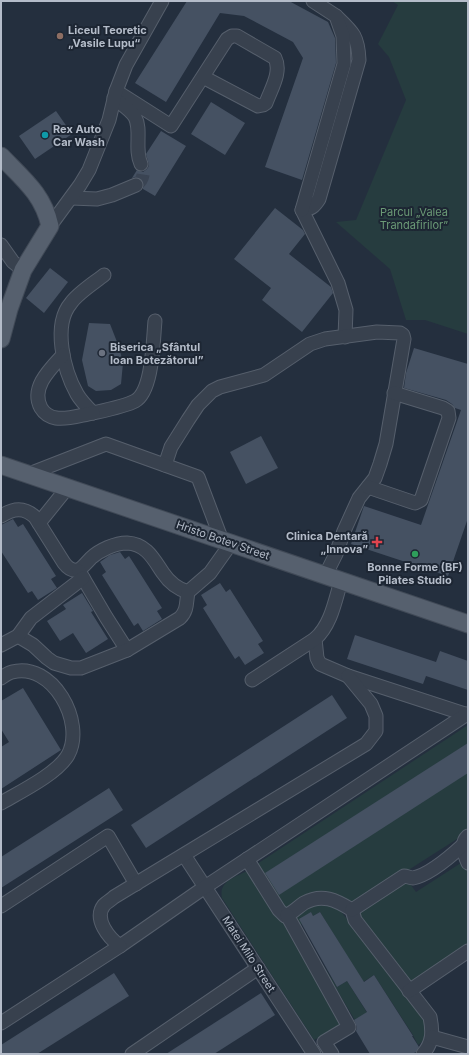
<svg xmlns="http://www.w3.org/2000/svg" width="469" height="1055" viewBox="0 0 469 1055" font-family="Inter,sans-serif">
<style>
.green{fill:#263c3f}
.building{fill:#455162}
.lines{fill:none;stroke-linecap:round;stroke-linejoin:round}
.minor-tunnel{stroke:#3a4453;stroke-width:13;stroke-dasharray:13 6;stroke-linecap:butt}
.minor-casing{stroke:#565f6c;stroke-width:15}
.major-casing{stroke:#414a57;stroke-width:19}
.minor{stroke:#38414e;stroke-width:13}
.major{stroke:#56606e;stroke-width:17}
.education-dot{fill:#8d6e63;stroke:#1d2633;stroke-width:1.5}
.culture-dot{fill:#0f9aa8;stroke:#1d2633;stroke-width:1.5}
.worship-dot{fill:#6b7280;stroke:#1d2633;stroke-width:1.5}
.health-dot{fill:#e0444e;stroke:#1d2633;stroke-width:1.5}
.leisure-dot{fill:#2e9e5b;stroke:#1d2633;stroke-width:1.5}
.labels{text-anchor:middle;stroke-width:4;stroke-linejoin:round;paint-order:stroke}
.poi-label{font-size:11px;font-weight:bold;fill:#b4bcc9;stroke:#1d2633;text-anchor:start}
.park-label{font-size:11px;fill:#6b9a76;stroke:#1d2633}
.street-label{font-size:11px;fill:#b4bcc9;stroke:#1d2633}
</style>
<rect width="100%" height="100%" fill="#242f3e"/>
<g class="green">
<polygon points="392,1 468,1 468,334 425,320 406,320 390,269 336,222 356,220 406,100 389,57 378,44 398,5"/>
<polygon points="468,725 468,832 352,906 341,899 285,913 254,866"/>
<polygon points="464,861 468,868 468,947 416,980 411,981 406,979 357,918 357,910 405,877 416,892"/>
<path d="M249,870L282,917L344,1024L314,1040L222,898C218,881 236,877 249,870Z"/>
<path d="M312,903L336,905L430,1026C427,1033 425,1041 418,1045L413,1035L374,975L363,982L320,912L313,916L311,912L302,924L299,927L337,987L347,981L371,1019L359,1027L293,916Z"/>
</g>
<g class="building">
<polygon points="187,1 289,1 328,22 335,38 336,63 302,180 265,167 303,58 293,42 244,16 220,13 166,102 135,83"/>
<polygon points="211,102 245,123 225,155 191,134"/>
<polygon points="56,111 72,134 35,159 19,136"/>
<polygon points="161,131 186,146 155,196 143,189 143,182 141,179 137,177 132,178 137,170 143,172 147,169 149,165 146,154"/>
<polygon points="275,208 303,230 305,234 289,254 331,287 333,293 302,332 262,300 271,288 234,259"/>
<polygon points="50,268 68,282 44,313 26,298"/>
<polygon points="89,323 110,324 119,347 123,363 121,384 111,390 96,391 88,386 82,360"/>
<polygon points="414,348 468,364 468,518 448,576 351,544 364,506 421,525 461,410 455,408 452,404 446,400 404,388 406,373"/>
<polygon points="261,436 278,468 246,484 230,452"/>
<polygon points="13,519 18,527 23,524 56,576 51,579 57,588 38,600 32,591 28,593 1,551 1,525"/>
<polygon points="120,552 125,559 129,556 162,608 157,611 162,619 143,631 138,623 134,626 102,575 106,572 100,562 110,555"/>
<polygon points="220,583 226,592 230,589 263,641 258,644 264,653 245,665 239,656 235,659 203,608 207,605 201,595"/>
<polygon points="82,593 93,611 91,612 108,639 86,653 73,633 60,641 47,621 66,609 63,605"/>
<polygon points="355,635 436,662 440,651 468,661 468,690 426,676 423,684 347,659"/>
<polygon points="23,688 61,750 1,789 1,747 9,742 1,729 1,701"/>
<polygon points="332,695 347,718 146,848 131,825"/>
<polygon points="468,743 468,773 279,895 265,873"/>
<polygon points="109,788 123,810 1,888 1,857"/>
<polygon points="311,912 313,916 320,912 364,982 374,975 413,1036 412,1036 419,1047 416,1052 412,1054 370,1054 356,1031 357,1027 354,1020 367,1012 347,981 337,987 299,919"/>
<polygon points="114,973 129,996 37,1054 1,1054 1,1045"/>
<polygon points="261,993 275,1015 214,1054 166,1054"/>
</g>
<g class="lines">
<path class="minor-tunnel" d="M136,185C144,180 145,171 141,164"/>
<g class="minor-casing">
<g id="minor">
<path d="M336,16C353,32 358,36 359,60L319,199C314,207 311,209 302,210L338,283L346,310L345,337"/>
<path d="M116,91L171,126L227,39L232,36H237L275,58C282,72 271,89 266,103L263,105L258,106L203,77"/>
<path d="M114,98C121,104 131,110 135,117C142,130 134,149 141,164"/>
<polyline points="71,198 97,199 112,195 136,185"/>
<polyline points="302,210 344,64 343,36 336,16 313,1"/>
<polyline points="50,226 80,185 89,170 109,120 116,91 126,65 162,1"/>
<polyline points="1,245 13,262 23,270"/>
<path d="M104,275C94,283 78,293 71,303C52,325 64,371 77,394C81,401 87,407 93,413C102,411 126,406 135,401C153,391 153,340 155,321"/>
<path d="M63,355C50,369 30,388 41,408C44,413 50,417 56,418C67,420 81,415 93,413"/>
<polyline points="165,465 171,447 188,420 198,405 212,391 220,387 264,375 310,344 325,339 377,332 400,333 403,335 404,339 386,444 380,464 375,478 359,498 344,531 336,554 325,576"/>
<polyline points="29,474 106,444 198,477 221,538"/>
<polyline points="368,487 415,503 421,500 449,418 448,411 443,408 394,393"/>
<path d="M1,516C14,508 24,507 35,517L64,563C67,567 71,571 77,570C82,569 87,562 91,558C100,550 115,543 127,543C147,544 154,560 163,573C169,582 178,589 188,592"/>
<polyline points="39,523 68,487"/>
<polyline points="79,571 106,617 127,650"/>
<path d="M18,636L33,645L47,658L54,663L71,668H81L127,650L180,618C188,610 186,602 188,592L210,573L232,542"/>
<polyline points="315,639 317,658 320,664 348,676 468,715"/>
<polyline points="1,645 18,636 31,618 83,578"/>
<path d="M1,678C4,676 8,673 12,672C52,661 86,722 68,755C57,774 20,792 1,803"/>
<path d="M252,680L315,639C331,625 335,601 341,581"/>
<path d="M468,836C460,843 464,854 468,863"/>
<polyline points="184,855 314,1054"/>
<path d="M247,859L279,910L285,916C293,913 298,907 304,903C322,893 336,900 352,910L355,920L430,1017C433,1032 433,1042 423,1054"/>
<polyline points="1,906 108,836 136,884"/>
<path d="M352,910L404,876C407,876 410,878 413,878C429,875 451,856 463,845"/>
<polyline points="287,915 349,1027 324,1042 332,1054"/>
<polyline points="120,946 205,887 467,714"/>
<polyline points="409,991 468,951"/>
<path d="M1,1023L120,946C109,938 93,919 104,905C107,902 111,900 114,897L366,744L376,731V716L371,704L348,676"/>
<polyline points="432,1037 468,1047"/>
<polyline points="132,1054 258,968"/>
</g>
</g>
<g class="major-casing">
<g id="major">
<path d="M1,156C23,179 43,194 50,226L23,270L9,309L1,339"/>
<polyline points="1,465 468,624"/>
</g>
</g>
<use href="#minor" class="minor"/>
<use href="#major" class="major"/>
</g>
<circle class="education-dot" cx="60" cy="36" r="4"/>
<circle class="culture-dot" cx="45" cy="135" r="4"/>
<circle class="worship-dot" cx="102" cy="353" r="4"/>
<path class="health-dot" d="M375 536h4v4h4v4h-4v4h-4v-4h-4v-4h4z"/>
<circle class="leisure-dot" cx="415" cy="554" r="4"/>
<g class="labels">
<g class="poi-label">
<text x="68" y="34">Liceul Teoretic<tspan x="68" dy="13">„Vasile Lupu“</tspan></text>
<text x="53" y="133">Rex Auto<tspan x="53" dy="13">Car Wash</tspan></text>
<text x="110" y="351">Biserica „Sfântul<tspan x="110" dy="13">Ioan Botezătorul”</tspan></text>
<text x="368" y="540" text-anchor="end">Clinica Dentară<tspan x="368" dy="13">„Innova”</tspan></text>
<text x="415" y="571" text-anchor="middle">Bonne Forme (BF)<tspan x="415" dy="13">Pilates Studio</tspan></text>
</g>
<g class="park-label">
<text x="414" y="216">Parcul „Valea<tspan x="414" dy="13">Trandafirilor”</tspan></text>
</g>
<g class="street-label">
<text transform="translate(223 540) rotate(19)" y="4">Hristo Botev Street</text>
<text transform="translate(249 954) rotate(57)" y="4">Matei Milo Street</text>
</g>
</g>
<rect width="469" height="1055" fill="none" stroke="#b4bcc9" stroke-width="4"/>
</svg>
